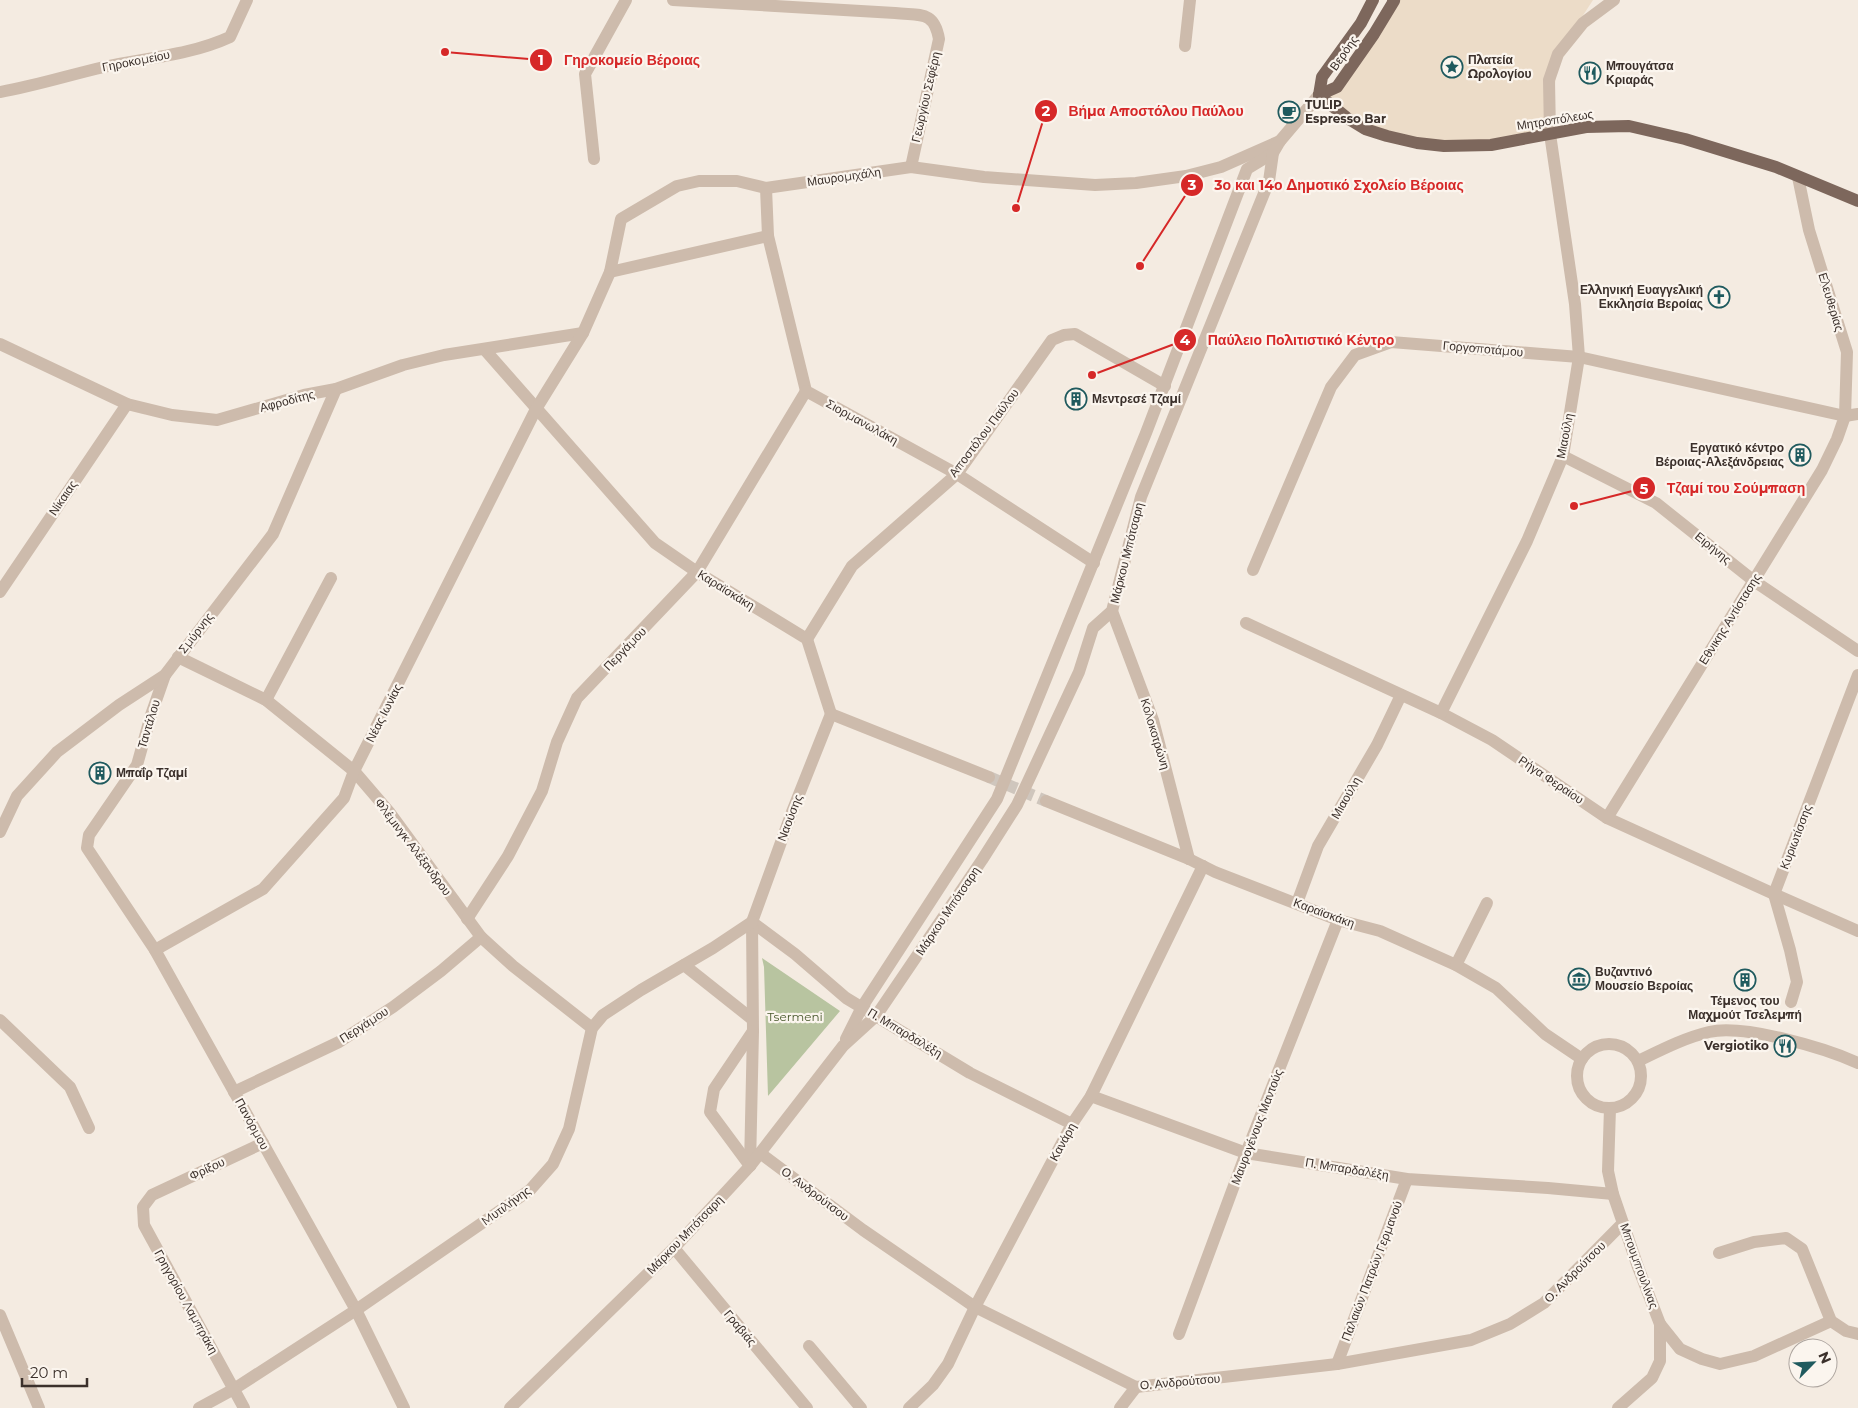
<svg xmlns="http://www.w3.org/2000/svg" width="1858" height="1408" viewBox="0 0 1858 1408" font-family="Montserrat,sans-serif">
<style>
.green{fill:#b8c4a0}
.plaza{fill:#ecdcc8}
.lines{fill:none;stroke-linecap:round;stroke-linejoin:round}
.minor-tunnel{stroke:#cfc6bd;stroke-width:12;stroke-dasharray:12 6;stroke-linecap:butt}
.minor{stroke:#cdbbac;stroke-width:12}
.major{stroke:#7d675c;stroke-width:12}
.labels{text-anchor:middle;stroke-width:4.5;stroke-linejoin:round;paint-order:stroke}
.street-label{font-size:12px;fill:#3b302b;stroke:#fbf5ee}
.poi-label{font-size:12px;font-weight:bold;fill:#3b302b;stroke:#fbf5ee;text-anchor:start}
.park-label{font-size:12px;fill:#4a5a2e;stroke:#fbf5ee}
.leader{fill:none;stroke:#d62828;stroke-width:2}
.callout-dot{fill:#d62828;stroke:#fbf5ee;stroke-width:2}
.mark-label{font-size:15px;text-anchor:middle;font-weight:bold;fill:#fff}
.callout-label{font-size:14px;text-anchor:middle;font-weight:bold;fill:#d62828;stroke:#fbf5ee;stroke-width:4.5;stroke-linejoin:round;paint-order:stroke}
</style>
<rect width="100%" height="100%" fill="#f4ebe1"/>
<polygon class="green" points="762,958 840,1011 768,1096 764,967"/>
<polygon class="plaza" points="1395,0 1593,0 1558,54 1550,134 1491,145 1387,136 1319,95 1337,86"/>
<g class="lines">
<polyline class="minor-tunnel" points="989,777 1046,801"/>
<g class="minor">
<path d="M673,0L895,13C920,16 934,10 939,39L911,167"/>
<polyline points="1185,46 1190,0"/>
<path d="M0,92C35,86 69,75 104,67C146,58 191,55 230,37L247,0"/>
<polyline points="594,159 585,74 626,0"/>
<polyline points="1798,177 1809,230 1847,352 1845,416 1858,414"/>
<polyline points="766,188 768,236 806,391 957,474 1094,563"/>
<polyline points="610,272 768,236"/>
<polyline points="0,344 127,404 172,415 217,420 304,395 336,389 403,365 444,355 583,333"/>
<polyline points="485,350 655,543 697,572 807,639 831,714"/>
<polyline points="1563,456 1656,503 1754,581 1858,651"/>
<polyline points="1253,570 1331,387 1355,355 1391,342 1579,357 1845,416 1837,439 1822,470 1607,818"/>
<polyline points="0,592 127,404"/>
<polyline points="1112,611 1153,720 1189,859"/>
<polyline points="1246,623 1441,713 1492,740 1607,818 1774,894 1858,931"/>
<polyline points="807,639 852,566 957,474 1052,340 1064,335 1075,334 1165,386"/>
<polyline points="178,657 266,700 354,771 390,813 481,937 513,966 592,1028"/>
<polyline points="165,675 151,715 137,765 89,835 87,848 155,950 356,1310 404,1408"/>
<polyline points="266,700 331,578"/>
<polyline points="1441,713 1527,541 1563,456 1579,357 1575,304 1550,134 1549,80 1558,54 1583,23 1614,0"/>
<polyline points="831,714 989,777"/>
<polyline points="1046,801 1189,859 1215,872 1338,920 1380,931 1456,965 1496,988 1545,1034 1582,1059"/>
<polyline points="0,832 17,796 57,752 119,705 165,675 273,534 336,389"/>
<polyline points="1297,903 1318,846 1377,745 1401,695"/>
<polyline points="467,919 508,856 542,791 557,742 577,698 697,572 806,391"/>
<polyline points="752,922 795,954 846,998 970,1073 1072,1124"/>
<polyline points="155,950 263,889 344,798 354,771 536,409 583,333 610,272 621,219 677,186 699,181 737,181 766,188 911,167 984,177 1095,185 1136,183 1186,176 1221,167 1280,141"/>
<polyline points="684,965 752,1019"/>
<polyline points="1456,965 1487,903"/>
<polyline points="1791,1002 1797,982 1790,950 1774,894 1858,675"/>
<polyline points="0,1020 70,1087 89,1128"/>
<polyline points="846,1039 862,1007 997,799 1146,433 1247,169 1273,153"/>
<circle cx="1609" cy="1076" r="32"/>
<path d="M1638,1061C1661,1050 1684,1038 1709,1032C1744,1024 1825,1048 1858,1063"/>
<polyline points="234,1092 339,1042 393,1007 441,971 481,937"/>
<polyline points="1091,1096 1246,1153 1407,1179 1548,1188 1613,1194"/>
<polyline points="1610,1108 1608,1171 1613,1194 1638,1267 1660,1324 1660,1361 1652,1378 1618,1408"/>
<polyline points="760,1153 863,1230 975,1307 1136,1387 1337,1364 1471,1340 1510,1324 1544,1303 1623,1223"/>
<polyline points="750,1166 753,1031 752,922 792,812 831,714"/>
<polyline points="750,1166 710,1112 714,1089 753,1031"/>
<polyline points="674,1248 807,1408"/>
<polyline points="1719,1253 1754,1242 1786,1238 1802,1249 1831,1321 1846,1331 1858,1334"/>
<polyline points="0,1315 39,1408"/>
<polyline points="1660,1324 1680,1349 1702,1359 1720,1364 1754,1356 1831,1321"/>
<polyline points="1179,1334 1246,1153 1338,920"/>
<polyline points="809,1346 861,1408"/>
<polyline points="1337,1364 1407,1179"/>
<polyline points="199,1408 234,1389 356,1310 530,1190 553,1164 569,1129 592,1028 603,1015 641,990 713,948 752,922"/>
<polyline points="244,1408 144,1225 143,1207 152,1195 263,1143"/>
<polyline points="510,1408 674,1248 750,1166 843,1046 876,1016 982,860 1017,805 1079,672 1093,628 1112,611 1141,497 1269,181 1273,153 1280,141 1319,95"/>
<polyline points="909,1408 933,1385 948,1364 975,1307 1072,1124 1091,1096 1203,866"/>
<polyline points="1120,1408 1136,1387"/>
</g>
<g class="major">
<polyline points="1319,95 1347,118 1365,129 1387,136 1417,143 1444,146 1491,145 1586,127 1629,126 1685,139 1776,167 1858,201"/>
<polyline points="1319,95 1337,87 1374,34 1394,1 1393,0"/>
<polyline points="1319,95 1322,77 1361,23 1373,0"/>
</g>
</g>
<defs>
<g id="sight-ring" transform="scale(1.125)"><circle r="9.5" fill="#fbf5ee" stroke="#1f5a5e" stroke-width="1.5"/><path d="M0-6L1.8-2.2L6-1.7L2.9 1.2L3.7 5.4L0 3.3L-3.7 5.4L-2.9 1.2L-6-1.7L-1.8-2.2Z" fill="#1f5a5e"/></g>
<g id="restaurant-ring" transform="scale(1.125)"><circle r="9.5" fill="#fbf5ee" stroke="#1f5a5e" stroke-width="1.5"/><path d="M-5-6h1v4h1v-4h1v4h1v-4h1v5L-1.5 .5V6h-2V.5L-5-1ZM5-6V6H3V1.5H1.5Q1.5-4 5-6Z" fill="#1f5a5e"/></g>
<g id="cafe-ring" transform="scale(1.125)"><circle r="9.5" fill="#fbf5ee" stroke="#1f5a5e" stroke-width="1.5"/><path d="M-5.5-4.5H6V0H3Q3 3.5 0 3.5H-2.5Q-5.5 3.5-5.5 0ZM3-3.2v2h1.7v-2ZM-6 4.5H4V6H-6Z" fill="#1f5a5e"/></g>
<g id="church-ring" transform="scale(1.125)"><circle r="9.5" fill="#fbf5ee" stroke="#1f5a5e" stroke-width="1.5"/><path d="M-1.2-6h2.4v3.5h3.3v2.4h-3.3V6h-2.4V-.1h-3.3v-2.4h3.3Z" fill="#1f5a5e"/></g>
<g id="building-ring" transform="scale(1.125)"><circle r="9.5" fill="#fbf5ee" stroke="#1f5a5e" stroke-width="1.5"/><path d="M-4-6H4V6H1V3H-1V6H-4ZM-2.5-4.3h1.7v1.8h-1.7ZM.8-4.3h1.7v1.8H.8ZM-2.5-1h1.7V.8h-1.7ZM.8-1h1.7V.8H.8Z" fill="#1f5a5e"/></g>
<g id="museum-ring" transform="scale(1.125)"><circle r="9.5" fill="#fbf5ee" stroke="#1f5a5e" stroke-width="1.5"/><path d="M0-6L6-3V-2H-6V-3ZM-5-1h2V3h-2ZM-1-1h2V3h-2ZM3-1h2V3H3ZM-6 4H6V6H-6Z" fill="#1f5a5e"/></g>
</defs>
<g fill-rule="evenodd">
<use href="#sight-ring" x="1452" y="67"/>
<use href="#restaurant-ring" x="1590" y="73"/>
<use href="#cafe-ring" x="1289" y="112"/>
<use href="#church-ring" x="1719" y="297"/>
<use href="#building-ring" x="1076" y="399"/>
<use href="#building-ring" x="1800" y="455"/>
<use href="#building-ring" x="100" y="773"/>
<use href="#museum-ring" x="1579" y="979"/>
<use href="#building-ring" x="1745" y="980"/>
<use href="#restaurant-ring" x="1785" y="1046"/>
</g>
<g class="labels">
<g class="street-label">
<text transform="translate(1344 53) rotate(-55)" y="4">Βερόης</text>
<text transform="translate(136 61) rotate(-11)" y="4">Γηροκομείου</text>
<text transform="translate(926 97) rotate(-77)" y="4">Γεωργίου Σεφέρη</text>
<text transform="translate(1555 120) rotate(-9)" y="4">Μητροπόλεως</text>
<text transform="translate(844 177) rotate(-8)" y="4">Μαυρομιχάλη</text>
<text transform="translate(1831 302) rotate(73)" y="4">Ελευθερίας</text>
<text transform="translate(1483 349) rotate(5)" y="4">Γοργοποτάμου</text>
<text transform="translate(287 401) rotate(-15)" y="4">Αφροδίτης</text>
<text transform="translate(862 422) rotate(29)" y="4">Σιορμανωλάκη</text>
<text transform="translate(984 433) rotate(-53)" y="4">Αποστόλου Παύλου</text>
<text transform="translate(1565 436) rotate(-79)" y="4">Μιαούλη</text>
<text transform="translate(63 498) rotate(-56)" y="4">Νίκαιας</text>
<text transform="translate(1713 548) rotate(39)" y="4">Ειρήνης</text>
<text transform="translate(1127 553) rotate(-76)" y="4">Μάρκου Μπότσαρη</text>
<text transform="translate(726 590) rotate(32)" y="4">Καραϊσκάκη</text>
<text transform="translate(1730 619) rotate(-58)" y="4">Εθνικης Αντίστασης</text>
<text transform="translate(196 633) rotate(-52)" y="4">Σμύρνης</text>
<text transform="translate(625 649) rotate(-46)" y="4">Περγάμου</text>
<text transform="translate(384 713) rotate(-63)" y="4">Νέας Ιωνίας</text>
<text transform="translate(149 724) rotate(-73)" y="4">Ταντάλου</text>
<text transform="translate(1155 734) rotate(73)" y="4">Κολοκοτρώνη</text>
<text transform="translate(1551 780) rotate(34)" y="4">Ρήγα Φεραίου</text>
<text transform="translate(1346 798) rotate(-60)" y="4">Μιαούλη</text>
<text transform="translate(790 818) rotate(-69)" y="4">Ναούσης</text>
<text transform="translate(1796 837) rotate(-69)" y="4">Κυριωτίσσης</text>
<text transform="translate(413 847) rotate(53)" y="4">Φλέμινγκ Αλέξανδρου</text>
<text transform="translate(948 911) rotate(-56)" y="4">Μάρκου Μπότσαρη</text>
<text transform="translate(1324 913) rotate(20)" y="4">Καραϊσκάκη</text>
<text transform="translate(364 1025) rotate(-33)" y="4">Περγάμου</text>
<text transform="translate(905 1033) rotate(31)" y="4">Π. Μπαρδαλέξη</text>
<text transform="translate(252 1124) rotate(61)" y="4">Πανόρμου</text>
<text transform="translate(1257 1127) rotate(-69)" y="4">Μαυρογένους Μαντούς</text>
<text transform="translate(1063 1142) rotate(-61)" y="4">Κανάρη</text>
<text transform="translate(207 1169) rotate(-25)" y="4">Φρίξου</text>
<text transform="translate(1347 1169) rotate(9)" y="4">Π. Μπαρδαλέξη</text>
<text transform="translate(815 1194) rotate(37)" y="4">Ο. Ανδρούτσου</text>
<text transform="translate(506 1206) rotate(-36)" y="4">Mυτιλήνης</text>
<text transform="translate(685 1235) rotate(-46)" y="4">Μάρκου Μπότσαρη</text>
<text transform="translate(1639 1266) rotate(70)" y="4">Μπουμπουλίνας</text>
<text transform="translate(1372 1271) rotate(-69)" y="4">Παλαιών Πατρών Γερμανού</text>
<text transform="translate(1575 1272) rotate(-45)" y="4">Ο. Ανδρούτσου</text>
<text transform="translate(186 1302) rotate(61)" y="4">Γρηγορίου Λαμπράκη</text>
<text transform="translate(740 1328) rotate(50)" y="4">Γραβιάς</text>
<text transform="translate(1180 1382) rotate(-5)" y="4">Ο. Ανδρούτσου</text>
</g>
<g class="poi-label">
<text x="1468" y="64">Πλατεία<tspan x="1468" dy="14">Ωρολογίου</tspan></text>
<text x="1606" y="70">Μπουγάτσα<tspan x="1606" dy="14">Κριαράς</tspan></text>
<text x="1305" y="109">TULIP<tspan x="1305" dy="14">Espresso Bar</tspan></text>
<text x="1703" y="294" text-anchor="end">Ελληνική Ευαγγελική<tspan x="1703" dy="14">Εκκλησία Βεροίας</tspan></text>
<text x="1092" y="403">Μεντρεσέ Τζαμί</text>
<text x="1784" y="452" text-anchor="end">Εργατικό κέντρο<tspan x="1784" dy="14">Βέροιας-Αλεξάνδρειας</tspan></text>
<text x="116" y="777">Μπαΐρ Τζαμί</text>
<text x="1595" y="976">Βυζαντινό<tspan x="1595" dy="14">Μουσείο Βεροίας</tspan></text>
<text x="1745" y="1005" text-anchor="middle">Τέμενος του<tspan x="1745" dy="14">Μαχμούτ Τσελεμπή</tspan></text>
<text x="1769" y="1050" text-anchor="end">Vergiotiko</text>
</g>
<g class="park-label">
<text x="795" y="1021">Tsermeni</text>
</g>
</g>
<path class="leader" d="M445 52L541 60M1016 208L1046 111M1140 266L1192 185M1092 375L1185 340M1574 506L1644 488"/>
<g class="callout-dot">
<circle cx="445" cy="52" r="5"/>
<circle cx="1016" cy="208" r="5"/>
<circle cx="1140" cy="266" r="5"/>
<circle cx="1092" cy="375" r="5"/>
<circle cx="1574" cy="506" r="5"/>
<circle cx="541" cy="60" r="12"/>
<circle cx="1046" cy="111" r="12"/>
<circle cx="1192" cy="185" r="12"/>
<circle cx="1185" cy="340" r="12"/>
<circle cx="1644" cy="488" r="12"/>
</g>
<g class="mark-label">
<text x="541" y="65">1</text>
<text x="1046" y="116">2</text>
<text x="1192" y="190">3</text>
<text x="1185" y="345">4</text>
<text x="1644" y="494">5</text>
</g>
<g class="callout-label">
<text x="632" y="65">Γηροκομείο Βέροιας</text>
<text x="1156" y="116">Βήμα Αποστόλου Παύλου</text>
<text x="1339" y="190">3ο και 14ο Δημοτικό Σχολείο Βέροιας</text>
<text x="1301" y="345">Παύλειο Πολιτιστικό Κέντρο</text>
<text x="1736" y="493">Τζαμί του Σούμπαση</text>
</g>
<g transform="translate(1813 1363) rotate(66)"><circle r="24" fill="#fbf5ee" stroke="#aea6a0"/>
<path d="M0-4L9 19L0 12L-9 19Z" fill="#1f5a5e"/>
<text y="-8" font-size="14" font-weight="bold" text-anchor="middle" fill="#3b302b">N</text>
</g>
<path d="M22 1378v8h65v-8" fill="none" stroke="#3b302b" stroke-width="2.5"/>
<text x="30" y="1378" font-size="15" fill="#3b302b" stroke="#fbf5ee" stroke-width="4" paint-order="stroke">20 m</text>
</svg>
